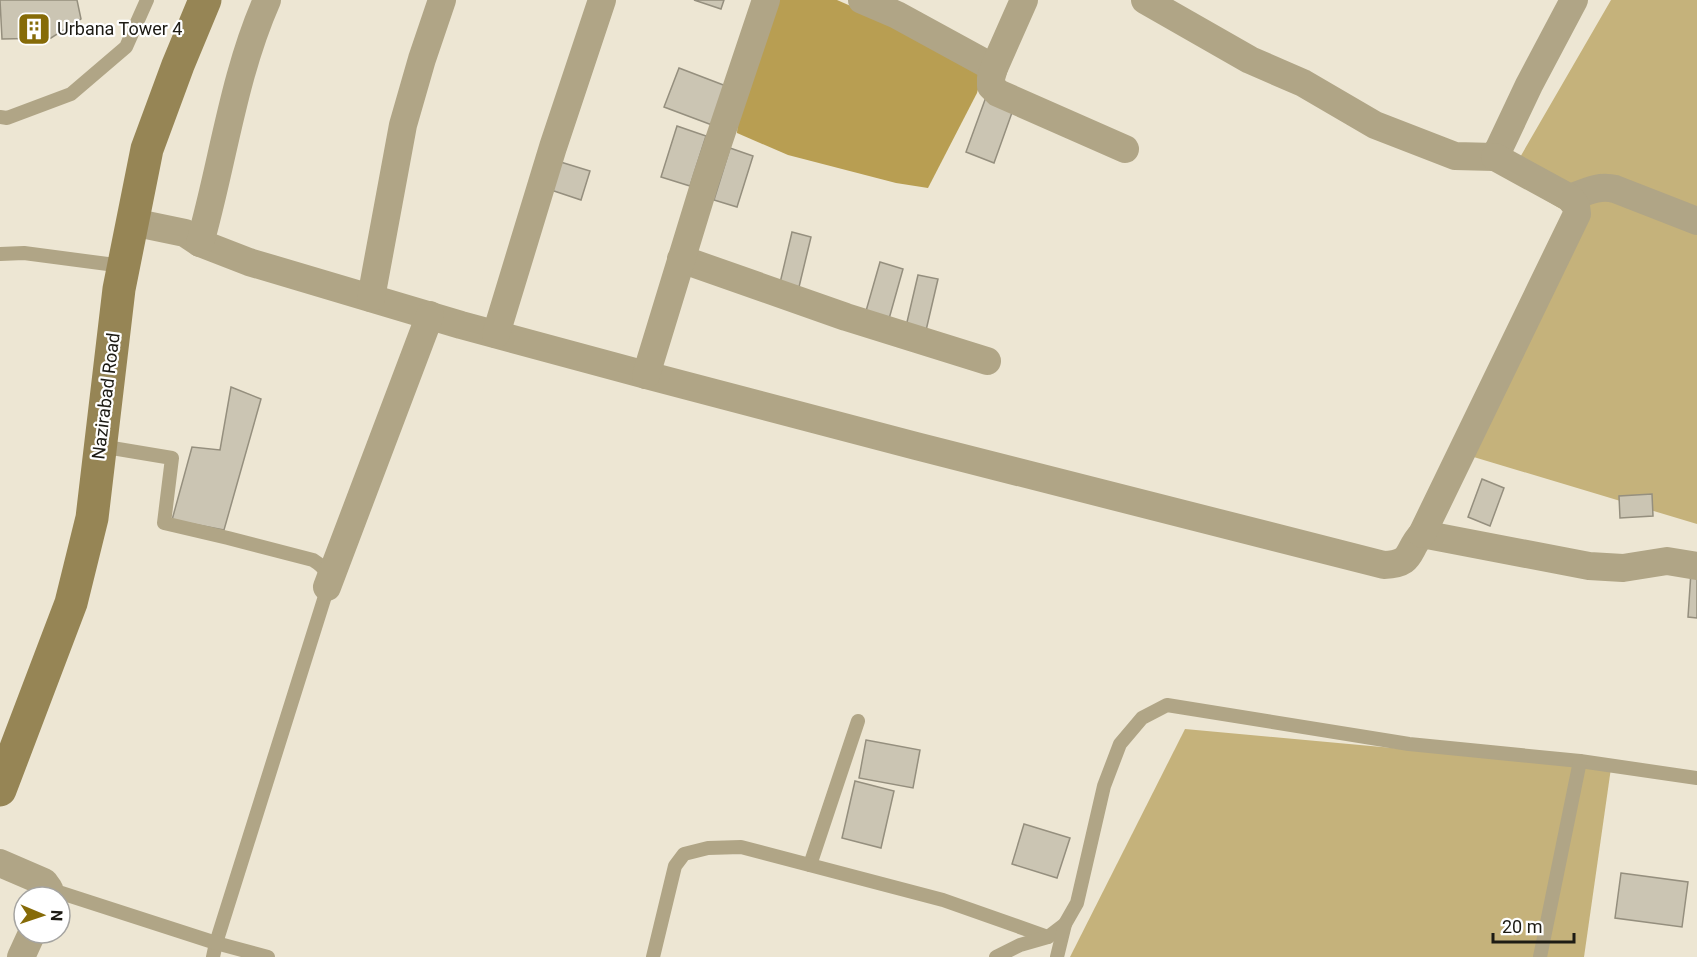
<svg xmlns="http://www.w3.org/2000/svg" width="1697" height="957" viewBox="0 0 1697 957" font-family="Roboto,sans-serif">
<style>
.green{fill:#c5b27b}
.water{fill:#b89e52}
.building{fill:#cbc5b3;stroke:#958f7e;stroke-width:1.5}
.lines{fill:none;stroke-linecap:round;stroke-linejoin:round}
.service{stroke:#b0a586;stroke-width:14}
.minor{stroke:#b0a586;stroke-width:28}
.secondary{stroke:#968555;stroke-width:33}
.labels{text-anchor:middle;stroke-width:4.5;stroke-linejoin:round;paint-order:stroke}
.poi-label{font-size:18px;fill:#1d1b14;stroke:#fff;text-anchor:start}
.street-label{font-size:18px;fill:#1d1b14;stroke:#fff}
</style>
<rect width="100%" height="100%" fill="#ede6d3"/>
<g class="green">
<polygon points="1611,0 1697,0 1697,524 1467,455 1578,219 1508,178"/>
<polygon points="1185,729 1611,768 1584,957 1070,957"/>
</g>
<polygon class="water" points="778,0 837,0 917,35 982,74 977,93 928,188 896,183 788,155 737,133 738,120"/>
<g class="building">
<polygon points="0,0 77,0 81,19 51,38 2,39"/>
<polygon points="694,0 724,0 721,9"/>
<polygon points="679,68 726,86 712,125 664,107"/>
<polygon points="986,97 1014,107 994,163 966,152"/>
<polygon points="677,126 706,136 690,186 661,177"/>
<polygon points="730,148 753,156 737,207 714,200"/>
<polygon points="554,160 590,171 581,200 545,188"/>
<polygon points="792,232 811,237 799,287 780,283"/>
<polygon points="880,262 903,269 887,326 864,318"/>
<polygon points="918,275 938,279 924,339 904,335"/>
<polygon points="231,387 261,399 224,530 172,520 192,447 220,450"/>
<polygon points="1482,479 1504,488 1490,526 1468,517"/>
<polygon points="1652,494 1653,516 1620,518 1619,496"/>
<polygon points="1691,572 1697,573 1697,618 1688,617"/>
<polygon points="866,740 920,750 913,788 859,778"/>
<polygon points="855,781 894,791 881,848 842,838"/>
<polygon points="1024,824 1070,838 1057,878 1012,864"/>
<polygon points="1621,873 1688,882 1682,927 1615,918"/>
</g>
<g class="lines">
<g class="service">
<polyline points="0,117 7,118 71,94 126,47 147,0"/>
<polyline points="0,254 24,253 123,266"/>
<path d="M100,446L172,458L164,523L228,538L313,560C329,570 328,575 326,593L216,943L213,957"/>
<polyline points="810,865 858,721"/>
<polyline points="49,889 216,943 268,957"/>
<polyline points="653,957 675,866 684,854 708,848 741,847 943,900 1048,937"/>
<polyline points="996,957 1020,945 1048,937 1065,924 1077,903 1104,786 1120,744 1142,718 1167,705 1409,744 1580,761 1697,778"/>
<polyline points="1057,957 1065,924"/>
<polyline points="1540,957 1580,761"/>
</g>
<g class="minor">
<polyline points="862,0 897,15 994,68"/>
<polyline points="1024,0 994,68 991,78 991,86 998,93 1125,149"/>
<polyline points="1145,0 1250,60 1303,83 1375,125 1455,156 1495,157 1529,85 1574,0"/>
<path d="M1570,198C1586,192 1598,185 1615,189L1697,221"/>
<path d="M132,222L185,233L200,243L249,262L461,325L646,375L916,446L1384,565C1414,564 1406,551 1422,534L1589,566L1623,568L1667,561L1697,566"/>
<path d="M200,243C223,162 233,77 267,0"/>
<polyline points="681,259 846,317 987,361"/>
<polyline points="371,298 403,125 422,59 442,0"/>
<polyline points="496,334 553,147 602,0"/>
<polyline points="646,375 706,179 766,0"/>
<polyline points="1422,534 1577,214 1576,206 1570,198 1495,157"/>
<polyline points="327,587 430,315"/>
<polyline points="0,863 44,882 49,889 48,897"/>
<polyline points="21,957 32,933"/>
</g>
<polyline class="secondary" points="0,790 71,603 92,518 119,289 147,149 178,65 205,0"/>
</g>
<defs>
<g id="building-square" transform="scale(1.725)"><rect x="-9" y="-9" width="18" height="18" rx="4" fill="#866b08" stroke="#fff"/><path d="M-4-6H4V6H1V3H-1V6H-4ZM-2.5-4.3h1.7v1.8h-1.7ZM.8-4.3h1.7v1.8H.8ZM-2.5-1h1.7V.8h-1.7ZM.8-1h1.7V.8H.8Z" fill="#fff"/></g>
</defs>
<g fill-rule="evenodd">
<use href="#building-square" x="34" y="29"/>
</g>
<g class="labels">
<g class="poi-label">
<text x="57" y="35">Urbana Tower 4</text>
</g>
<g class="street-label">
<text transform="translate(106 396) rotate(-83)" y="6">Nazirabad Road</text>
</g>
</g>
<g transform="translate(42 915) rotate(92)"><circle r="28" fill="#ffffff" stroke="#a5a4a1" stroke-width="1.5"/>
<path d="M0-4.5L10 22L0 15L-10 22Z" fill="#866b08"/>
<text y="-9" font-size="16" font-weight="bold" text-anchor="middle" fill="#1d1b14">N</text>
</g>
<path d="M1493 933v9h81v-9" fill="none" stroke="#1d1b14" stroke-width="3"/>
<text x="1502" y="933" font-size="18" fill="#1d1b14" stroke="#ffffff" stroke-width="4.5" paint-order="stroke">20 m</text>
</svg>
